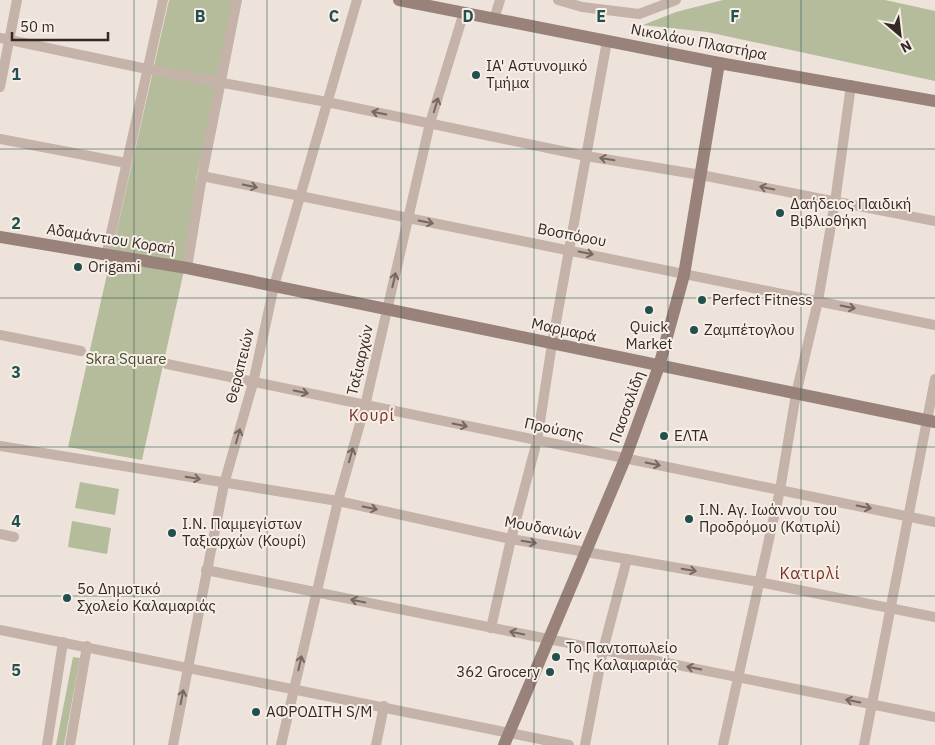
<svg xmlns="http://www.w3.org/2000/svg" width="935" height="745" viewBox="0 0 935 745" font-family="'IBM Plex Sans',sans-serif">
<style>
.green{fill:#b4bc9c}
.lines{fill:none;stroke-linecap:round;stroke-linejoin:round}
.minor{stroke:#c5b2a8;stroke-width:10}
.secondary{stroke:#988279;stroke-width:12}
.oneway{stroke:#756761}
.grid{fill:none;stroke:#21504e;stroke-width:1;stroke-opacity:0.55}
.poi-dot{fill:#21504e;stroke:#f7eee6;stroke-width:2}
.labels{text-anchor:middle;stroke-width:4;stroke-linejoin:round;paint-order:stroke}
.street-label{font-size:15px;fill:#332a27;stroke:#f7eee6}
.poi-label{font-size:15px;fill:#332a27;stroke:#f7eee6;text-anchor:start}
.park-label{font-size:15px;fill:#454e2e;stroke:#f7eee6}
.neighbourhood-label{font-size:16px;letter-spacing:1px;fill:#793429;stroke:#f7eee6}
.grid-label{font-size:16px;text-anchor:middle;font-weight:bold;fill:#21504e;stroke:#f7eee6;stroke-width:4;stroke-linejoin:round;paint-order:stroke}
</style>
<rect width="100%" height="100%" fill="#eee3da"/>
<g class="green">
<polygon points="169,0 233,0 216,94 197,174 185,266 142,460 68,447"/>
<polygon points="723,0 885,0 935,11 935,81 707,32 643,25 676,12"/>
<polygon points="80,482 119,489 115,515 75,508"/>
<polygon points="72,521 111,528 107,554 68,547"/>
<polygon points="73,657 80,658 64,745 56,745"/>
</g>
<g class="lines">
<g class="minor">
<polyline points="558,0 582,7 639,14 676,0"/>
<polyline points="494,19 500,0"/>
<polyline points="0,38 147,69 327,102 586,156 701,175 935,221"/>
<polyline points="0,87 17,0"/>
<polyline points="0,139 126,163"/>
<polyline points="202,176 935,325"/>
<polyline points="106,256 163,0"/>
<polyline points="187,268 202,176 237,0"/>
<polyline points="0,335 81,351"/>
<polyline points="167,364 935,522"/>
<polyline points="0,446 338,501 511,539 759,582 935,617"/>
<polyline points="0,534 14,537"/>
<polyline points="206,570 935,717"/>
<polyline points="491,628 511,539 537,441 552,344 607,41"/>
<polyline points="0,630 569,745"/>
<polyline points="47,745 63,642"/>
<polyline points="70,745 87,646"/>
<polyline points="173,745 224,484 253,383 274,286 357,0"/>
<polyline points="281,745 338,501 365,406 430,123 464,12"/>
<polyline points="376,745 384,706"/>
<polyline points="585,745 603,650 627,559"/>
<polyline points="723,745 780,490 796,394 818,301 835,202 851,85"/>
<polyline points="864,745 935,379"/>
</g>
<g class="secondary">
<polyline points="399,0 719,63 935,101"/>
<polyline points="0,237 187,268 935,422"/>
<polyline points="504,745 625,459 659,366 684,275 719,63"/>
</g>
</g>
<defs><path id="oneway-shaft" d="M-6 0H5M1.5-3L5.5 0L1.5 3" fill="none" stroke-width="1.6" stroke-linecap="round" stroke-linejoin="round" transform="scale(1.25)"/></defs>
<g class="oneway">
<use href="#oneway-shaft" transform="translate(436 105) rotate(-73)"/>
<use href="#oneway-shaft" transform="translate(379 113) rotate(-168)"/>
<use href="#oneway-shaft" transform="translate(607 159) rotate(-170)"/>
<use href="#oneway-shaft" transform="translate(250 186) rotate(12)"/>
<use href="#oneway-shaft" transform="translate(767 188) rotate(-169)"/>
<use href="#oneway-shaft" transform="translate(426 222) rotate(11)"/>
<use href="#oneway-shaft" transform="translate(586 253) rotate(11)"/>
<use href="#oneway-shaft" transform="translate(394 280) rotate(-77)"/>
<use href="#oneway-shaft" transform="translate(848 307) rotate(12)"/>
<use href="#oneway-shaft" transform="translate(301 392) rotate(12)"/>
<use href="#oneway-shaft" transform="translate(460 425) rotate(12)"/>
<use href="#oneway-shaft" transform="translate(238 436) rotate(-74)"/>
<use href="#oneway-shaft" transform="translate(351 455) rotate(-74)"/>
<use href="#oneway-shaft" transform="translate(653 464) rotate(11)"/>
<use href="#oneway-shaft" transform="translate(193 478) rotate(10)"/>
<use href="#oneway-shaft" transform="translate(864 507) rotate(12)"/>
<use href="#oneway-shaft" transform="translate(370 508) rotate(12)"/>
<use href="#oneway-shaft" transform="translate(529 542) rotate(10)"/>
<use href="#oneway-shaft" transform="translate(689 570) rotate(10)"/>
<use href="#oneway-shaft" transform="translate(358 601) rotate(-169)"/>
<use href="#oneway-shaft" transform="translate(517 633) rotate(-169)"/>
<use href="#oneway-shaft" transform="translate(300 663) rotate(-77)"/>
<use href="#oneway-shaft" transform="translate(694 668) rotate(-169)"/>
<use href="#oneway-shaft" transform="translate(182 697) rotate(-79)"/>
<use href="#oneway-shaft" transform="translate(853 701) rotate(-169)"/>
</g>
<path class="grid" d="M134,0V745M267,0V745M401,0V745M534,0V745M668,0V745M801,0V745M0,149H935M0,298H935M0,447H935M0,596H935"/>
<g class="poi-dot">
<circle cx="476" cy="75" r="5"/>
<circle cx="780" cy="213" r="5"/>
<circle cx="78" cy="267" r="5"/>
<circle cx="702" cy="300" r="5"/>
<circle cx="649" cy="310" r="5"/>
<circle cx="694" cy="330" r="5"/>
<circle cx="664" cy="436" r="5"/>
<circle cx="689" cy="519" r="5"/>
<circle cx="172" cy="533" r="5"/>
<circle cx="67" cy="598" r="5"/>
<circle cx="556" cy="657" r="5"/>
<circle cx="550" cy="672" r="5"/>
<circle cx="256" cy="712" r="5"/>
</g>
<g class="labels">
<g class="street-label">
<text transform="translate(699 42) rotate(11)" y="5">Νικολάου Πλαστήρα</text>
<text transform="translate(572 235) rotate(11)" y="5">Βοσπόρου</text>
<text transform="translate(111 239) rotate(9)" y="5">Αδαμάντιου Κοραή</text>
<text transform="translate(564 330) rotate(12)" y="5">Μαρμαρά</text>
<text transform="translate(360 360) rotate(-77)" y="5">Ταξιαρχών</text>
<text transform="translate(240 366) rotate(-76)" y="5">Θεραπειών</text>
<text transform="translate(627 407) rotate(-70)" y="5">Πασσαλίδη</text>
<text transform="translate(554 429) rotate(12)" y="5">Προύσης</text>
<text transform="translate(543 528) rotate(10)" y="5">Μουδανιών</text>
</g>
<g class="poi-label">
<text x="486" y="71">ΙΑ' Αστυνομικό<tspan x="486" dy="17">Τμήμα</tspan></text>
<text x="790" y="209">Δαήδειος Παιδική<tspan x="790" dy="17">Βιβλιοθήκη</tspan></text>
<text x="88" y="272">Origami</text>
<text x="712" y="305">Perfect Fitness</text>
<text x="649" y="332" text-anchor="middle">Quick<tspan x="649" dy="17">Market</tspan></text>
<text x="704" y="335">Ζαμπέτογλου</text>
<text x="674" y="441">ΕΛΤΑ</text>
<text x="699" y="515">Ι.Ν. Αγ. Ιωάννου του<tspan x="699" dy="17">Προδρόμου (Κατιρλί)</tspan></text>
<text x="182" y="529">Ι.Ν. Παμμεγίστων<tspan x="182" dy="17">Ταξιαρχών (Κουρί)</tspan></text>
<text x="77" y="594">5ο Δημοτικό<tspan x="77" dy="17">Σχολείο Καλαμαριάς</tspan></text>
<text x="566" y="653">Το Παντοπωλείο<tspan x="566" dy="17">Της Καλαμαριάς</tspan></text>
<text x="540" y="677" text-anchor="end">362 Grocery</text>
<text x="266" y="717">ΑΦΡΟΔΙΤΗ S/M</text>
</g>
<g class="park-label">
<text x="126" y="364">Skra Square</text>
</g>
<g class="neighbourhood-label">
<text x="372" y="421">Κουρί</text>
<text x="810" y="579">Κατιρλί</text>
</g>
</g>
<g class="grid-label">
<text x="200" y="22">B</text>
<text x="334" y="22">C</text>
<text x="468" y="22">D</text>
<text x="601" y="22">E</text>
<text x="735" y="22">F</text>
<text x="16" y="80">1</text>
<text x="16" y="229">2</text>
<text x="16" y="378">3</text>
<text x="16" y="527">4</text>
<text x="16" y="676">5</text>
</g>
<g transform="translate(900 35) rotate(152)" stroke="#f7eee6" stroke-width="4" paint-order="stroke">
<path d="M0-4L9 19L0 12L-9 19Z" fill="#332a27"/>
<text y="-8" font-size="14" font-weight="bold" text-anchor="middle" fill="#332a27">N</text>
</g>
<path d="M12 32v8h96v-8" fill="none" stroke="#332a27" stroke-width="2.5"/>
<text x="20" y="32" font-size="15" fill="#332a27" stroke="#f7eee6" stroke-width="4" paint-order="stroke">50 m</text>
</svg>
